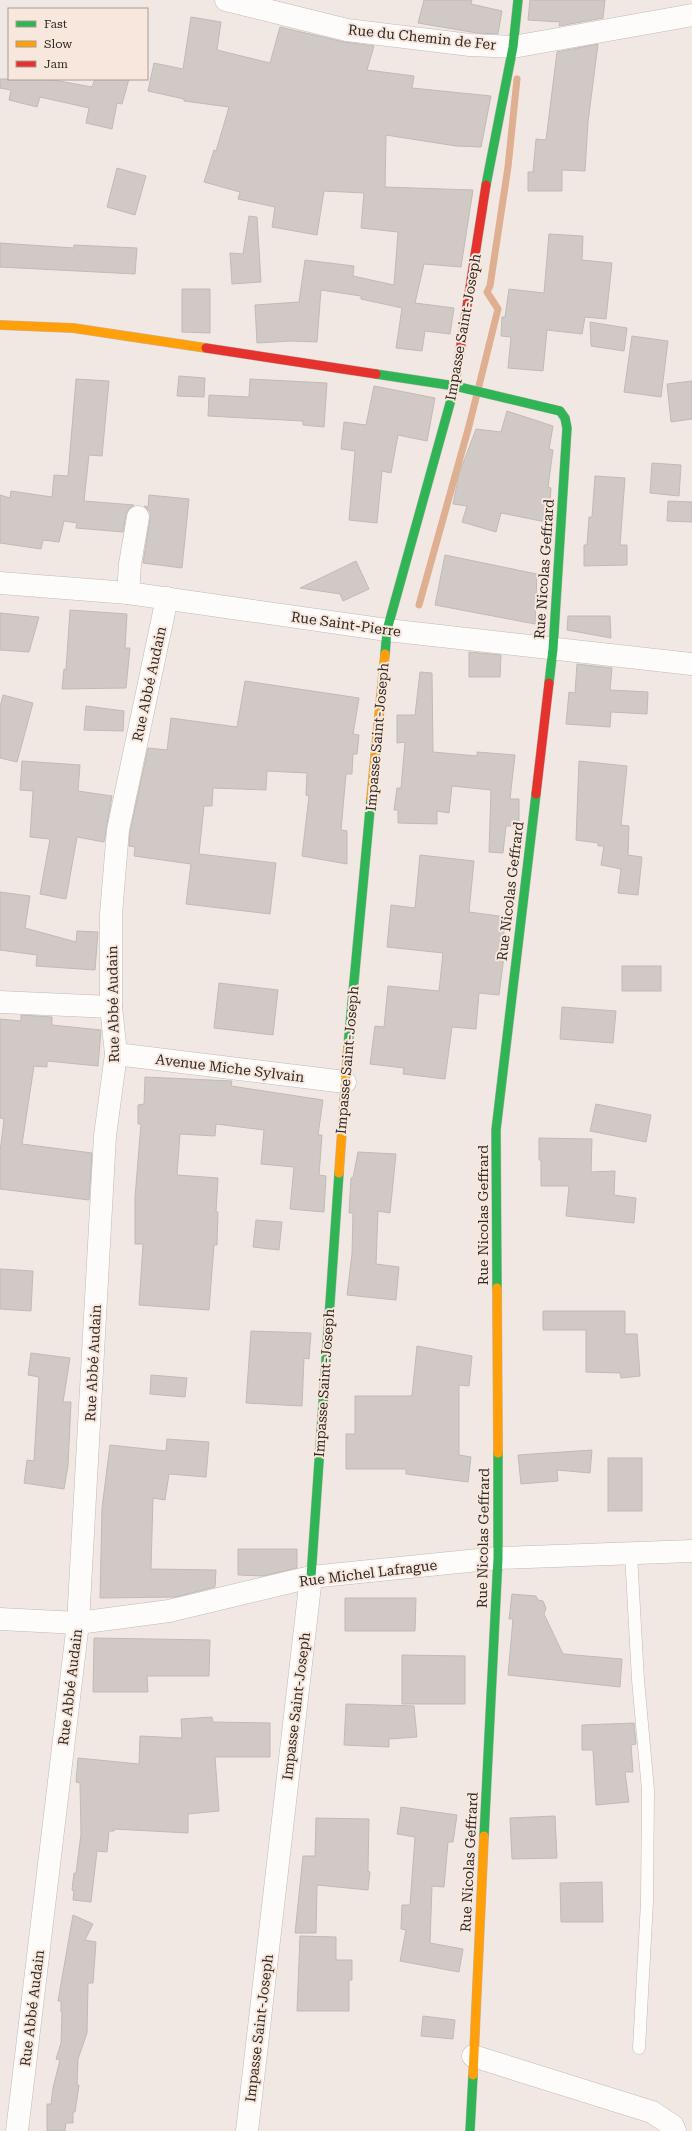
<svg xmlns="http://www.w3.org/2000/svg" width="692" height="2131" viewBox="0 0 692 2131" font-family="'Roboto Serif',serif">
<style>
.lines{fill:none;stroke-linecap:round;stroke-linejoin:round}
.stream{stroke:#deaf90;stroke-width:7}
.building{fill:#d0c9c5;stroke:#c1bab6}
.lane-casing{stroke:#c0b9b5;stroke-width:13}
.street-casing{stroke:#c0b9b5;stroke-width:23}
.fast-casing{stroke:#c0b9b5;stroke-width:10}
.slow-casing{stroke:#c0b9b5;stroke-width:10}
.jam-casing{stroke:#c0b9b5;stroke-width:10}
.lane{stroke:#fdfcfb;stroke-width:12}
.street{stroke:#fdfcfb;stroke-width:22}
.fast{stroke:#30b455;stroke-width:9}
.slow{stroke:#ff9f0a;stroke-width:9}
.jam{stroke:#e5322d;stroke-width:9}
.labels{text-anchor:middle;stroke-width:4;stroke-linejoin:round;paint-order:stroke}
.street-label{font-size:14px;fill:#302a26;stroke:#f8e7dd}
</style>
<rect width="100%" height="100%" fill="#f2e8e3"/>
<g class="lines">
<polyline class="stream" points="419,605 469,426 498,309 487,292 490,286 508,167 517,79"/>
</g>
<g class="building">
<polygon points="424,0 472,0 471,4 502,11 498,34 477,33 418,23"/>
<polygon points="530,0 605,0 603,18 559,26 560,22 528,20"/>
<polygon points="191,17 221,22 217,50 270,63 280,27 344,42 374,46 367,70 414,76 412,88 491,96 481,147 456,146 386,135 385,187 473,190 461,267 424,264 415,303 454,308 450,334 425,331 422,351 396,348 402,308 361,299 361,296 321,290 317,342 291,341 257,343 255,305 299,302 305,260 354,266 353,276 394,285 398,232 361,228 364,193 324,191 317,235 272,227 275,207 238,199 240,192 204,182 214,150 216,151 229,107 184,101 184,99 148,91 154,63 183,69"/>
<polygon points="598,44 588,122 585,171 562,170 562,191 528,191 528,172 533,172 536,139 546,140 557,52"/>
<polygon points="0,79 48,79 92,87 95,79 129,79 122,104 117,103 112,129 86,123 89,108 40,97 37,107 9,100 11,90 0,88"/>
<polygon points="117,168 146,176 135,215 107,207"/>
<polygon points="249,216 257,217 261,282 232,284 230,253 243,254"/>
<polygon points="549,234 583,236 582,260 612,263 606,319 585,317 582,334 547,330 543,371 508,368 511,337 501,336 502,317 505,317 509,289 544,293"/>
<polygon points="0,243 74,248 74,245 137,248 135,274 0,267"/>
<polygon points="182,289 210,289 210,333 182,332"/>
<polygon points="590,322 627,328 624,351 591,346"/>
<polygon points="632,336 668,341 661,397 624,392"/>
<polygon points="179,376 205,378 204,397 177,396"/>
<polygon points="76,379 109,381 102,456 89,455 84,501 134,505 129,509 126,515 123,532 76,528 77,523 64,521 59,542 43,540 41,549 0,543 0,495 10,498 11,491 52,497 54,475 68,476"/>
<polygon points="250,379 327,383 324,427 303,425 303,421 208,416 209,395 249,397"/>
<polygon points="692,381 692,419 671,422 667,384"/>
<polygon points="374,386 435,398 427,441 398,435 391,473 382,471 377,523 349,520 355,451 341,449 344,422 366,425"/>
<polygon points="507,411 553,426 549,449 553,450 548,487 551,488 550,503 546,522 501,513 496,532 462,522 467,506 453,504 459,474 476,429 501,432"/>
<polygon points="652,463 681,465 679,496 650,493"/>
<polygon points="595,476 625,478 620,545 627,545 627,565 584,566 584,545 587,545 589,517 592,517"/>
<polygon points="149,495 189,499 182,568 143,563 150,519 150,512 144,506 148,507"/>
<polygon points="668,501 692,502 692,522 667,521"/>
<polygon points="445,555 537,574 535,624 435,605"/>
<polygon points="356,561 369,589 343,601 340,594 300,588"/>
<polygon points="70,610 127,614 125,648 130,648 126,688 62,689 64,669 66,670"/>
<polygon points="0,613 39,617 29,652 0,650"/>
<polygon points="568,616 610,616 611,638 567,630"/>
<polygon points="469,652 501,655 500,677 469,677"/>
<polygon points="577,664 612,668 610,690 648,692 647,714 611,712 610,727 566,724 569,692 575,693"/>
<polygon points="420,672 432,673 433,752 477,756 477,752 515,755 510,799 519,799 519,826 506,826 503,853 489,852 491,790 452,786 449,813 437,811 437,824 398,823 398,810 394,810 397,788 401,788 405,742 397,743 397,715 415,715"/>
<polygon points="245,681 359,698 353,734 359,735 357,754 353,754 352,774 346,774 341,830 347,831 347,864 302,856 309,796 306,795 307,773 267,771 266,790 213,788 212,806 204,806 199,854 276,863 270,914 186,904 191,864 134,856 135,847 129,846 130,832 148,748 167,750 171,718 237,727"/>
<polygon points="3,695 33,703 17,762 0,758 0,707"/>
<polygon points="86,706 124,711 123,731 84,730"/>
<polygon points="22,761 80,765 78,791 112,796 104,842 77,837 66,899 40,894 50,839 30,837 33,791 20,790"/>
<polygon points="579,761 627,766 621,825 629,826 628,855 642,857 638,895 618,893 621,869 601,865 604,846 598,846 598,843 576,840"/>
<polygon points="420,855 474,861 469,912 506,917 502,947 505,948 499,995 479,993 476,1029 452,1027 445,1079 403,1074 404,1068 370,1064 375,1026 384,1027 388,986 439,991 443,953 387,947 391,905 415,908"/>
<polygon points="0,892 30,896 25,928 76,942 77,931 98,932 95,970 36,966 37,955 0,950"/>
<rect x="622" y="966" width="39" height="25"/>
<polygon points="219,983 278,990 273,1035 214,1028"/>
<polygon points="562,1007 616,1011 613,1043 560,1039"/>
<polygon points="21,1015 52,1017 52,1025 101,1030 98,1066 47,1061 47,1067 34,1066 22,1144 92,1153 89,1200 0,1189 0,1152 4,1119 0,1118 0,1019 21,1021"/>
<polygon points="145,1077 232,1081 231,1086 323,1100 318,1135 322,1135 319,1175 326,1176 324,1212 290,1209 294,1167 261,1164 264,1130 216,1124 215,1136 180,1134 177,1175 218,1178 216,1212 218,1212 217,1245 214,1245 209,1310 139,1305 143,1244 135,1244 135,1197 141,1124 138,1124 138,1105 144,1104"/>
<polygon points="596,1104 651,1115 646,1142 590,1131"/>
<polygon points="539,1138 592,1139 591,1172 615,1171 614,1195 636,1198 634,1223 566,1216 569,1186 541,1186 541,1160 539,1160"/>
<polygon points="358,1152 396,1154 390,1213 378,1211 376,1264 399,1267 396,1300 347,1295 352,1254 353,1213 349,1213 351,1178 353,1178"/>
<polygon points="256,1220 282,1222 279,1250 253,1247"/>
<polygon points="0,1269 33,1271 31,1311 0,1309"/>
<polygon points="543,1311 625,1311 625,1334 637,1334 640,1376 621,1378 620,1373 586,1372 586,1330 543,1330"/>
<polygon points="251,1331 311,1333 309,1359 304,1358 302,1406 246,1403"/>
<polygon points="417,1346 472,1356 469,1386 459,1385 459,1455 471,1457 468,1482 406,1474 406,1469 346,1469 346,1434 355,1434 355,1396 412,1396"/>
<polygon points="31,1353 70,1358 63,1402 71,1402 68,1466 64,1489 24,1483 27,1460 34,1461 39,1377 28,1375"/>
<polygon points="151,1375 187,1378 185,1397 150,1394"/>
<polygon points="167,1439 209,1442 206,1477 169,1474 165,1500 153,1498 151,1569 216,1570 215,1587 176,1597 100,1598 102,1508 110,1445 166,1451"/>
<polygon points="592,1450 590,1473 557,1470 558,1481 521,1484 518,1455"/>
<rect x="608" y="1458" width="34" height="53"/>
<polygon points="238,1549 297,1549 297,1568 263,1576 238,1575"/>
<polygon points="512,1594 536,1596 538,1600 543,1601 546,1608 544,1614 563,1654 622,1659 620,1687 508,1675 513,1619 509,1619"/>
<polygon points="345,1598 416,1598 415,1631 345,1631"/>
<polygon points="94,1638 210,1640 209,1676 147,1676 148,1692 93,1692"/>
<polygon points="402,1655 465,1656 465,1704 402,1704"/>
<polygon points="346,1704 414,1706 417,1737 389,1739 389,1747 344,1745"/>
<polygon points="212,1717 213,1722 270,1723 270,1757 215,1757 219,1811 188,1814 188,1833 114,1829 114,1831 109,1831 107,1852 97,1851 91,1902 73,1900 74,1891 72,1890 74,1873 76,1873 81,1834 80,1783 76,1782 78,1758 139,1764 140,1736 182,1738 181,1719"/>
<polygon points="634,1723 636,1744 631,1745 633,1772 625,1772 629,1802 596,1805 593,1750 582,1750 582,1725"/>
<polygon points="401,1807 457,1815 453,1842 448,1842 444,1887 432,1886 430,1943 463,1949 459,1972 400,1961 406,1930 401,1929 402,1905 410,1905 415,1837 397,1834"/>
<polygon points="555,1816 557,1858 512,1859 510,1818"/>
<polygon points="316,1818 369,1819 368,1871 370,1872 368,1890 317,1885 316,1933 295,1933 303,1856 315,1856"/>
<polygon points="602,1882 603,1922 561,1922 560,1883"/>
<polygon points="73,1915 93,1924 85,1940 96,1942 93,1983 88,1983 87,2033 78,2059 77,2085 79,2085 75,2112 73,2112 73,2123 66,2123 65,2131 47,2131 47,2104 51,2104 53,2088 60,2060 56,2059 61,2043 62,2012 61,2012 61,2001 58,2001"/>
<polygon points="300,1936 336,1937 336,1960 352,1960 352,1980 349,1980 349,2011 297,2011"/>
<polygon points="423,2016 455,2020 453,2039 421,2036"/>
</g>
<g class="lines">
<g class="lane-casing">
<polyline id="lane" points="631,1554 638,1680 648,1790 647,1902 639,2048"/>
</g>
<g class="street-casing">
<g id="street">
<polyline points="226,0 347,30 470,45 513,47 692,15"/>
<polyline points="0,583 128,593 387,630 692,664"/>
<polyline points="128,593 130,564 138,517"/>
<polyline points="0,1002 111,1007"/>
<polyline points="116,1054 345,1082"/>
<polyline points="0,1619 78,1623 169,1611 311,1577 498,1558 692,1551"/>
<polyline points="473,2056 652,2112 673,2126 675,2131"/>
<polyline points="17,2131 78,1623 105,1136 116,1054 111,1007 111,914 118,830 167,598"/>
<polyline points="247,2131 311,1577"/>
</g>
</g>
<g class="fast-casing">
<g id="fast">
<polyline points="486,185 513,47 518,0"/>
<polyline points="376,374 455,386 560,411 565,418 567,428 553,649 549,683"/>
<polyline points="385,654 387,630 454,389"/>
<polyline points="348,1046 371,799"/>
<polyline points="497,1288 496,1130 536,794"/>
<polyline points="311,1577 339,1173"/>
<polyline points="484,1836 498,1558 498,1453"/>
<polyline points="470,2131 473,2075"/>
</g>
</g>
<g class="slow-casing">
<g id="slow">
<polyline points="0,325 73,328 206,348"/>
<polyline points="371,799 385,654"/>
<polyline points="339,1173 348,1046"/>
<polyline points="497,1288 498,1453"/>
<polyline points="473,2075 484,1836"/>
</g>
</g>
<g class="jam-casing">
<g id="jam">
<polyline points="206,348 376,374"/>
<polyline points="454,389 486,185"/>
<polyline points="536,794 549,683"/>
</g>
</g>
<use href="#lane" class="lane"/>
<use href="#street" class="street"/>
<use href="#fast" class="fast"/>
<use href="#slow" class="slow"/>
<use href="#jam" class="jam"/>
</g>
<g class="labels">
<g class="street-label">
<text transform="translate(422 37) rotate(6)" y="5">Rue du Chemin de Fer</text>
<text transform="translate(463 327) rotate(-80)" y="5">Impasse Saint-Joseph</text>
<text transform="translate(544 569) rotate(-86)" y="5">Rue Nicolas Geffrard</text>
<text transform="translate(346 624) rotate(8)" y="5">Rue Saint-Pierre</text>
<text transform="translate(149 684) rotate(-78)" y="5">Rue Abbé Audain</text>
<text transform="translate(377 737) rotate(-85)" y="5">Impasse Saint-Joseph</text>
<text transform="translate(510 891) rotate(-83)" y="5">Rue Nicolas Geffrard</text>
<text transform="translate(113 1004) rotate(-91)" y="5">Rue Abbé Audain</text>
<text transform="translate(347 1060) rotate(-85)" y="5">Impasse Saint-Joseph</text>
<text transform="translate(230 1068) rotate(7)" y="5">Avenue Miche Sylvain</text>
<text transform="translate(483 1215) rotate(-90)" y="5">Rue Nicolas Geffrard</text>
<text transform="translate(93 1363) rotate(-87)" y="5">Rue Abbé Audain</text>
<text transform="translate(324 1383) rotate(-86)" y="5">Impasse Saint-Joseph</text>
<text transform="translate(483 1538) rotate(-89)" y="5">Rue Nicolas Geffrard</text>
<text transform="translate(368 1573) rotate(-7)" y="5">Rue Michel Lafrague</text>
<text transform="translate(70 1687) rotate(-83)" y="5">Rue Abbé Audain</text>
<text transform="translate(296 1706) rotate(-83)" y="5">Impasse Saint-Joseph</text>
<text transform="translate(469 1862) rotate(-87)" y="5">Rue Nicolas Geffrard</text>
<text transform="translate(32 2008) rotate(-83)" y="5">Rue Abbé Audain</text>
<text transform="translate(259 2028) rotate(-83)" y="5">Impasse Saint-Joseph</text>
</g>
</g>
<rect x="8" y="8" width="140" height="72" fill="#f8e7dd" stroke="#a89b94"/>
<rect x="16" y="21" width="20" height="6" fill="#30b455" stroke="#a89b94"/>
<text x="44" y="28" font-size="12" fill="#302a26">Fast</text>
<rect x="16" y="41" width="20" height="6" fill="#ff9f0a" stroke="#a89b94"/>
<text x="44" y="48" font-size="12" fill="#302a26">Slow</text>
<rect x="16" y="61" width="20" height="6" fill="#e5322d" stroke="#a89b94"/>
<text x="44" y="68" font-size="12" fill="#302a26">Jam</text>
</svg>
